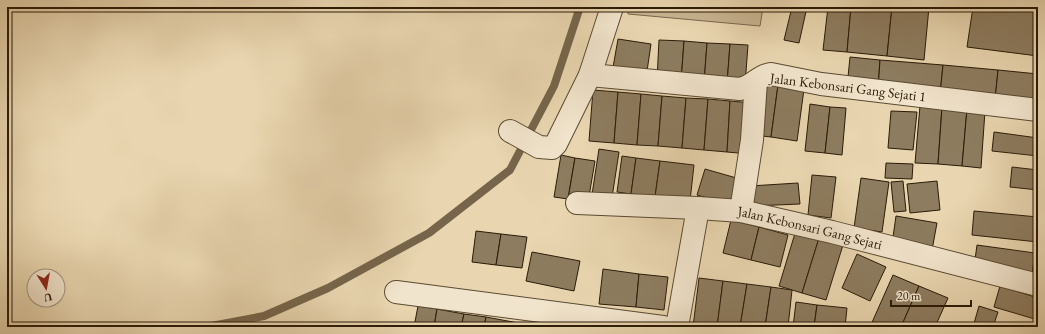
<svg xmlns="http://www.w3.org/2000/svg" width="1045" height="334" viewBox="0 0 1045 334" font-family="'EB Garamond',serif">
<style>
.green{fill:#c9b693;stroke:#7a684e}
.lines{fill:none;stroke-linecap:round;stroke-linejoin:round}
.stream{stroke:#76654b;stroke-width:8}
.building{fill:#8d7c5f;stroke:#2a1b08}
.street-casing{stroke:#5a4a32;stroke-width:24}
.street{stroke:#f1e4cc;stroke-width:22}
.labels{text-anchor:middle;stroke-width:3;stroke-linejoin:round;paint-order:stroke}
.street-label{font-size:14px;fill:#2a1b08;stroke:#f1e4cc}
</style>
<rect width="100%" height="100%" fill="#e9d6b0"/>
<filter id="stains"><feTurbulence type="fractalNoise" baseFrequency=".005" numOctaves="4"/><feColorMatrix values="0 0 0 0 .2 0 0 0 0 .09 0 0 0 0 .02 0 0 0 .5 -.17"/></filter>
<radialGradient id="worn" r=".72"><stop offset=".6" stop-color="#630" stop-opacity="0"/><stop offset="1" stop-color="#630" stop-opacity=".3"/></radialGradient>
<polygon class="green" points="628,7 763,7 760,26 628,14"/>
<g class="lines">
<polyline class="stream" points="206,327 264,316 328,288 429,233 510,170 554,86 580,7"/>
</g>
<g class="building">
<polygon points="792,7 807,7 799,43 784,40"/>
<polygon points="828,7 851,7 847,52 823,50"/>
<polygon points="851,7 892,7 887,56 847,52"/>
<polygon points="892,7 929,7 924,60 887,56"/>
<polygon points="973,7 1016,7 1038,10 1038,56 967,47"/>
<polygon points="618,39 651,44 646,78 612,73"/>
<polygon points="659,40 684,41 681,82 657,80"/>
<polygon points="684,41 707,43 704,83 681,82"/>
<polygon points="707,43 730,44 727,84 704,83"/>
<polygon points="730,44 748,45 745,85 727,84"/>
<polygon points="850,57 880,60 878,89 847,87"/>
<polygon points="880,60 943,65 940,95 878,89"/>
<polygon points="943,65 998,70 995,100 940,95"/>
<polygon points="998,70 1038,74 1038,103 995,100"/>
<polygon points="761,83 778,85 771,137 754,135"/>
<polygon points="778,85 804,89 797,141 771,137"/>
<polygon points="593,90 618,92 614,143 589,141"/>
<polygon points="618,92 641,94 637,145 614,143"/>
<polygon points="641,94 662,96 658,146 637,145"/>
<polygon points="662,96 686,98 682,148 658,146"/>
<polygon points="686,98 708,99 704,150 682,148"/>
<polygon points="708,99 730,101 727,152 704,150"/>
<polygon points="730,101 753,103 749,154 727,152"/>
<polygon points="810,104 830,107 825,153 805,151"/>
<polygon points="920,106 942,107 938,164 915,163"/>
<polygon points="830,107 846,108 842,155 825,153"/>
<polygon points="942,107 967,109 962,166 938,164"/>
<polygon points="967,109 985,111 981,168 962,166"/>
<polygon points="891,111 917,112 913,150 888,148"/>
<polygon points="994,132 1038,138 1038,156 992,151"/>
<polygon points="599,149 619,152 611,204 591,201"/>
<polygon points="561,155 575,158 568,199 554,197"/>
<polygon points="622,156 636,158 631,194 617,192"/>
<polygon points="575,158 595,161 588,202 568,199"/>
<polygon points="636,158 660,161 655,197 631,194"/>
<polygon points="660,161 694,165 690,201 655,197"/>
<polygon points="886,163 913,164 912,179 885,178"/>
<polygon points="1012,167 1038,170 1038,190 1010,187"/>
<polygon points="705,169 740,179 732,205 697,195"/>
<polygon points="812,175 836,177 831,218 808,215"/>
<polygon points="861,178 889,182 882,232 854,228"/>
<polygon points="903,181 906,211 894,212 891,182"/>
<polygon points="937,181 940,210 910,213 907,184"/>
<polygon points="798,183 800,204 752,206 750,186"/>
<polygon points="974,211 1038,217 1038,242 972,235"/>
<polygon points="896,216 937,223 932,250 892,244"/>
<polygon points="731,220 759,227 751,260 723,253"/>
<polygon points="759,227 788,235 780,267 751,260"/>
<polygon points="796,230 819,238 802,293 779,286"/>
<polygon points="476,231 501,234 496,265 472,262"/>
<polygon points="501,234 527,237 522,268 496,265"/>
<polygon points="819,238 843,245 826,300 802,293"/>
<polygon points="977,245 1035,253 1032,274 974,267"/>
<polygon points="532,252 580,261 574,291 526,281"/>
<polygon points="857,254 886,267 870,301 842,288"/>
<polygon points="603,269 639,274 636,307 599,304"/>
<polygon points="639,274 668,277 664,310 636,307"/>
<polygon points="893,275 919,286 901,327 870,327"/>
<polygon points="699,278 723,281 717,327 693,327"/>
<polygon points="723,281 747,284 740,327 717,327"/>
<polygon points="747,284 771,287 765,327 740,327"/>
<polygon points="919,286 948,298 935,327 901,327"/>
<polygon points="1000,286 1038,298 1038,320 994,307"/>
<polygon points="771,287 792,290 788,327 765,327"/>
<polygon points="796,302 817,305 814,327 793,327"/>
<polygon points="817,305 847,308 845,327 814,327"/>
<polygon points="418,306 437,309 434,327 414,327"/>
<polygon points="979,306 998,312 993,327 973,327"/>
<polygon points="437,309 464,314 461,327 434,327"/>
<polygon points="464,314 486,317 484,327 461,327"/>
<polygon points="486,317 513,322 512,327 484,327"/>
<polygon points="513,322 539,327 512,327"/>
</g>
<g class="lines">
<g class="street-casing">
<g id="street">
<path d="M590,75L740,89C754,86 759,75 771,74L821,84L1038,110"/>
<polyline points="510,131 539,147 552,148 556,144 590,75 612,7"/>
<path id="s1" d="M577,203L698,208L741,211L832,232L1038,285"/>
<polyline points="741,211 752,140 756,81"/>
<polyline points="396,292 663,327"/>
<polyline points="677,327 698,208"/>
</g>
</g>
<use href="#street" class="street"/>
</g>
<g class="labels">
<g class="street-label">
<text transform="translate(848 87) rotate(7)" y="5">Jalan Kebonsari Gang Sejati 1</text>
<text dy="5" stroke="none"><textPath href="#s1" startOffset="235">Jalan Kebonsari Gang Sejati</textPath></text>
</g>
</g>
<rect width="1045" height="334" fill="none" stroke="#e9d6b0" stroke-width="24"/>
<rect x="8" y="8" width="1029" height="318" fill="none" stroke="#2a1b08" stroke-width="2"/>
<rect x="12" y="12" width="1021" height="310" fill="none" stroke="#2a1b08"/>
<g transform="translate(46 288) rotate(169)"><circle r="19" fill="#f1e4cc" stroke="#a1947e"/>
<path d="M0-3L7 15L0 10L-7 15Z" fill="#8f2418"/>
<text y="-6" font-size="11" font-weight="bold" text-anchor="middle" fill="#2a1b08">U</text>
</g>
<path d="M891 300v6h80v-6" fill="none" stroke="#2a1b08" stroke-width="2"/>
<text x="897" y="300" font-size="12" fill="#2a1b08" stroke="#f1e4cc" stroke-width="3" paint-order="stroke">20 m</text>
<rect width="100%" height="100%" filter="url(#stains)"/>
<rect width="100%" height="100%" fill="url(#worn)"/>
</svg>
